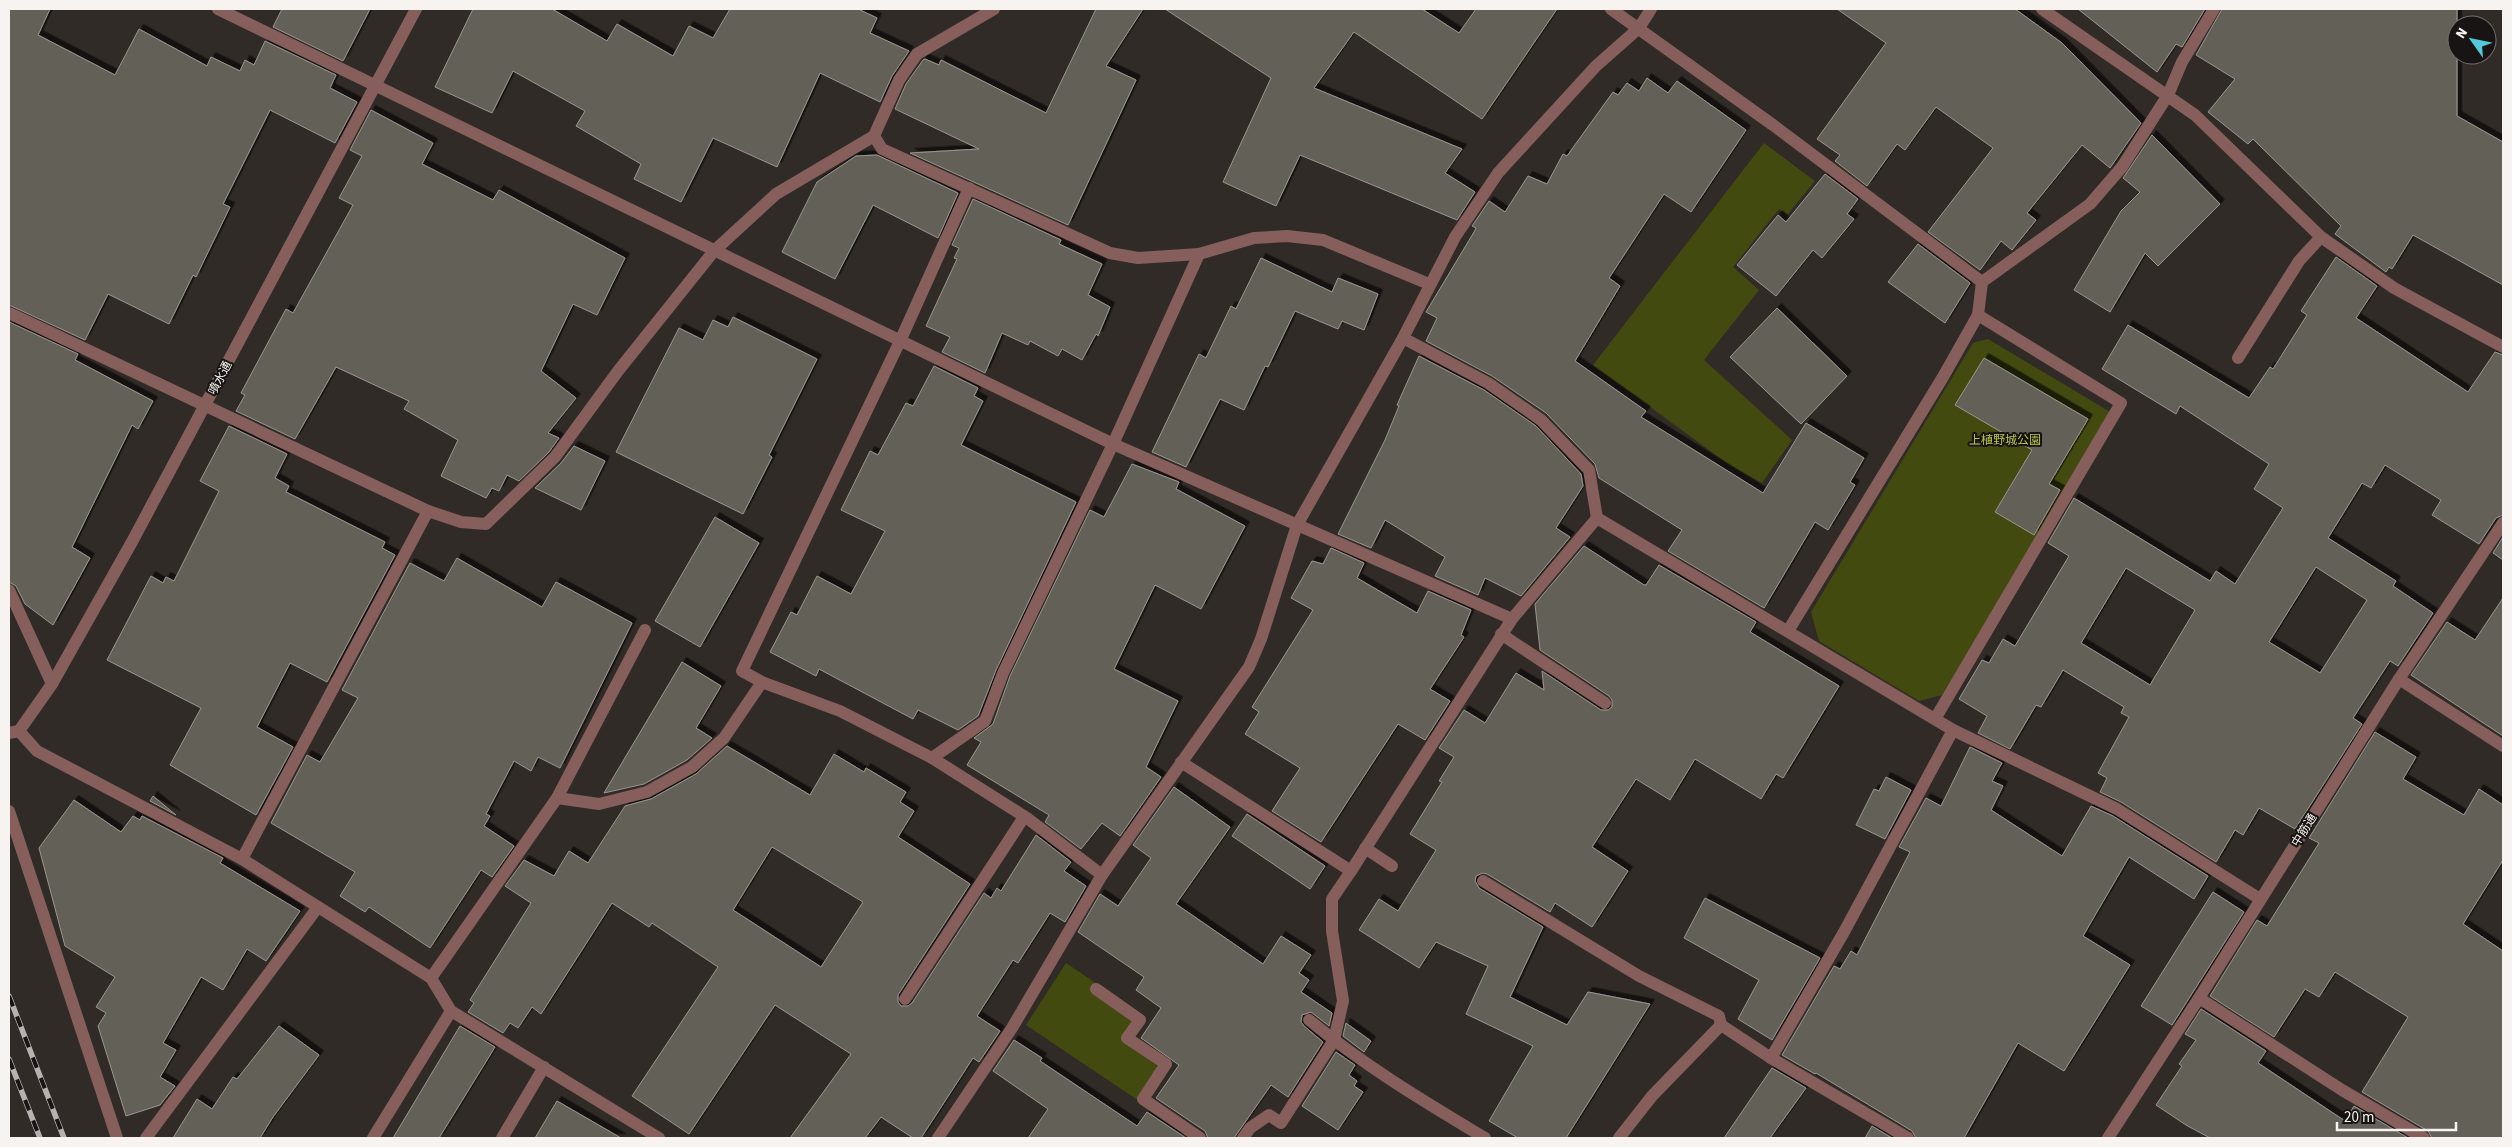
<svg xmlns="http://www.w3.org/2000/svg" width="2512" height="1147" viewBox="0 0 2512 1147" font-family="'Source Sans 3','Noto Sans JP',sans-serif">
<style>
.green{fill:#434a0f}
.building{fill:#636059;stroke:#9a968f;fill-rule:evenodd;filter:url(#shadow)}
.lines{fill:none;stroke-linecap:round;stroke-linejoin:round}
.lane{stroke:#865e5b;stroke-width:12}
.street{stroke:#865e5b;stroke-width:12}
.rail-casing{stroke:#b7b2af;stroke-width:5.5}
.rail{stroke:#171413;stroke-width:4;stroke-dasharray:11;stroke-linecap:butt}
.labels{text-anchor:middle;stroke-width:4;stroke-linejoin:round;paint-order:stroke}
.street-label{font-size:12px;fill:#f7f3f0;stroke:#171413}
.park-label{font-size:12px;fill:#b9c94e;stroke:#171413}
</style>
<defs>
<filter id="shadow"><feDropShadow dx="4.5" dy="-4.5" stdDeviation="0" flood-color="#0009"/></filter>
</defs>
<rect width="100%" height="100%" fill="#312b27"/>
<g class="green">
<polygon points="1764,143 1815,181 1787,215 1779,209 1733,267 1759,290 1704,360 1792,440 1762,483 1728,464 1593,365"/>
<polygon points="1988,339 2112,413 1942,695 1919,701 1819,641 1811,612 1973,343"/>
<polygon points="1066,963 1146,1017 1128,1045 1167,1073 1145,1105 1026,1025"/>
</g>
<g class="building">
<polygon points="9,9 50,9 38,35 115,75 139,29 207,66 211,57 240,71 245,60 254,65 265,41 336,75 330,88 357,102 335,143 270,110 223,204 230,207 196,277 193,275 169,324 108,294 85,340 9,305"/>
<polygon points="282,9 370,9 343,61 273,27"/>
<polygon points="473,9 552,9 607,41 617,24 673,56 689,26 713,38 730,9 858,9 877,18 870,33 909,51 892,76 880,102 820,73 777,167 713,138 681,202 634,179 641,164 576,126 585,111 513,71 492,113 435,87"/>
<polygon points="1096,9 1143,9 1106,66 1136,80 1068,225 910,153 979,149 895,109 906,84 923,60 925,59 939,65 941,60 1046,113"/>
<polygon points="1165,9 1422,9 1459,33 1476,9 1557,9 1482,119 1354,32 1314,88 1462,149 1445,173 1475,192 1457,220 1300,155 1276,206 1223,182 1271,78"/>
<polygon points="1837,9 2015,9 2062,43 2141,123 2110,168 2082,145 2027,213 2036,220 2012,250 2001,241 1980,270 1928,232 1993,148 1936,107 1905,150 1897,144 1867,186 1835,161 1840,155 1817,139 1886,43"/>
<polygon points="2078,9 2205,9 2182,47 2176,44 2157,72"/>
<polygon points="2222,9 2457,9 2457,116 2503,142 2503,285 2413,235 2392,269 2389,267 2386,272 2335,234 2341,226 2253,139 2248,144 2208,112 2235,79 2196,55"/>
<polygon points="1647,78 1668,93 1677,81 1746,130 1691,212 1664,194 1609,278 1620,286 1575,361 1646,411 1641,417 1763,493 1806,423 1864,458 1850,482 1855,485 1828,530 1815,522 1764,608 1668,551 1682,530 1599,478 1595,464 1546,413 1492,376 1426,341 1437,318 1426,312 1474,232 1476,228 1472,226 1489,201 1505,212 1528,176 1547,184 1563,154 1567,156 1613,92 1618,95 1627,83 1639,91"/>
<polygon points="371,110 433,143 422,164 493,200 499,190 625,258 597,315 573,304 541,371 576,398 548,433 559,438 549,452 519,481 507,475 499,491 492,488 486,498 441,476 458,440 404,409 409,401 336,367 295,439 236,411 245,395 241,393 286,309 293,313 353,205 339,198 362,156 350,150"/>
<polygon points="2152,135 2220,204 2158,266 2145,253 2110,312 2074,290 2121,211 2140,192 2123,178"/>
<polygon points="877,155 958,193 938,238 873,205 835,279 782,252 817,182 856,156"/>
<polygon points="1825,174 1858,199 1847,214 1854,219 1822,258 1813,250 1776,296 1737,265 1778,215 1786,222"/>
<polygon points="973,199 1061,240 1059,244 1102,264 1088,295 1110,307 1098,336 1096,334 1082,360 1062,349 1058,356 1030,341 1028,345 1002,333 985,373 942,352 950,337 926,326 957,259 954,258 959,248 952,245"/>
<polygon points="1918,244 1970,283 1945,323 1888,282"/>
<path d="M2336,257L2377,286L2356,318L2468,392L2495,352L2503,355V515L2496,518L2479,544L2432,515L2441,500L2385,465L2371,488L2362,483L2328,538L2396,581L2393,586L2433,613L2398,666L2390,661L2353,718L2362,724L2295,829L2259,808L2243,835L2235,830L2216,862L2121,802L2100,792L2107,778L2098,773L2129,717L2121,713L2124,707L2063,670L2041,707L2036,705L2010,749L1978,733L1987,716L1959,699L1982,660L1989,663L2003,639L2015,646L2069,556L2048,543L2074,498L2210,581L2216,571L2235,584L2283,508L2254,489L2269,464L2180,406L2176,414L2102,369L2128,325L2249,398L2270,367L2273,369L2307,315L2301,311ZM2316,567L2367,600L2320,673L2269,642ZM2126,568L2195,610L2150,685L2081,643Z"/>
<polygon points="1261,258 1332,292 1338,278 1378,294 1364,330 1342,321 1338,329 1295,311 1268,367 1265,366 1244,410 1220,399 1186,467 1152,452 1199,354 1206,358 1231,306 1236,309"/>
<polygon points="1777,308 1847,376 1801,424 1730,357"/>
<polygon points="733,317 817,359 769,455 772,457 743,514 616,452 679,328 703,340 713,320 728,327"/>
<polygon points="9,322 78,354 75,360 153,401 138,429 132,425 72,547 90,558 53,625 25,604 16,586 9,582"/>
<polygon points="1419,356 1484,390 1536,426 1581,474 1583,486 1556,528 1570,537 1521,596 1485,578 1478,595 1435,576 1445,557 1385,520 1371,548 1338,534 1385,440 1399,406 1397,405"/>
<polygon points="1984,358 2088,419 2049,484 2060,490 2034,535 1995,512 2032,450 1955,405"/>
<polygon points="934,366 978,388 974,396 983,401 961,445 1076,502 996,670 978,716 958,730 918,710 913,719 819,669 816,676 770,652 791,612 797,615 817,576 851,594 885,531 841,510 870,451 878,455 906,403 913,406"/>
<polygon points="229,426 287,454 275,478 289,486 286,492 385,542 382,548 395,555 327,682 290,663 257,727 293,747 256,815 170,765 201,708 107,660 151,576 163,583 166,577 174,581 219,491 200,481"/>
<polygon points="574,446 605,461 581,510 535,488 561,463"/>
<polygon points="1132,464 1179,482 1176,489 1245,526 1201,609 1155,585 1114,669 1178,701 1146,767 1161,777 1120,836 1102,823 1081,849 1045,822 1049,815 967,765 981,742 974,738 993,724 1010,676 1090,510 1104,517"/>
<polygon points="715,517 759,543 700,647 655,621"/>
<polygon points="2503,537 2503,560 2493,553"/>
<polygon points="1584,546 1644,585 1646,585 1659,565 1756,622 1750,632 1839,686 1783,778 1776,774 1761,799 1695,759 1670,800 1636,779 1592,847 1628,871 1592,927 1555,903 1550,912 1487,874 1483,873 1476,876 1475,881 1479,888 1543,927 1510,997 1567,1025 1588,992 1650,1004 1566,1138 1518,1138 1489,1121 1533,1046 1466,1014 1488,966 1436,942 1419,968 1359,930 1379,899 1398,911 1436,850 1410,834 1442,782 1439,781 1454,757 1439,748 1464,710 1485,723 1516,673 1544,690 1542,671 1601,710 1608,710 1612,707 1612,700 1609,696 1540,650 1535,604"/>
<polygon points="1331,548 1364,563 1357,578 1417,613 1428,591 1471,610 1461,635 1464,637 1430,689 1450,701 1425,740 1398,724 1321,842 1272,811 1300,768 1245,734 1259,712 1252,707 1313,610 1291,598 1312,561 1323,564"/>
<polygon points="457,558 542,607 556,582 632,623 560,768 538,757 531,771 514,761 486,814 490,816 484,826 514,846 492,877 481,870 430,948 369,907 365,912 340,896 355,872 271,823 307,755 320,762 358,698 342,690 410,563 444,581"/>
<polygon points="2503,598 2503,736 2411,675 2447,622 2475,640"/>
<polygon points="682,662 721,686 696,728 712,738 687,760 644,784 604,793"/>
<polygon points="2375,732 2416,757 2403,779 2464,815 2479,789 2503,805 2503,860 2463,924 2503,951 2503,1138 2432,1138 2428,1131 2362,1092 2408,1017 2335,972 2319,997 2305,989 2274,1037 2210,996 2257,920 2267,926 2319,843 2309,838"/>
<path d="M727,746L810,795L834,754L864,772L866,768L906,792L900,802L914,811L898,837L970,884L898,995V1002L901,1006H908L912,1003L984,893L991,898L997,888L1001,891L1036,835L1071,862L1064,871L1086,886L1065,922L1050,913L1018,963L1013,960L977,1016L1000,1031L979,1062L973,1058L921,1138H913L881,1117L865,1138H790L851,1054L775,1005L689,1134L632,1096L718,967L652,923L649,927L612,903L541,1014L532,1007L518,1028L510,1023L503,1033L468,1012L474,1003L470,1000L531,903L505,886L524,860L554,876L569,851L588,863L625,806L651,799L696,774ZM772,847L863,902L821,967L733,910Z"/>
<polygon points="1970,747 2002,763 1992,781 2003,786 1991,810 2062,856 2091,806 2113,816 2208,876 2194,899 2129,857 2083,936 2130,965 2064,1071 2018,1043 1964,1138 1916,1138 1912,1131 1816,1073 1815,1074 1782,1055 1834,966 1840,969 1851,951 1857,955 1910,852 1899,847 1926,798 1941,806"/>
<polygon points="1886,777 1911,790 1885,839 1856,825 1874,789 1879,791"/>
<polygon points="1174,787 1230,827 1176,904 1263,964 1281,936 1311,955 1299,973 1309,980 1301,992 1332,1013 1329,1026 1311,1012 1302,1015 1301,1022 1304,1026 1323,1042 1288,1097 1271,1085 1234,1138 1208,1138 1205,1131 1156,1098 1179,1065 1141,1038 1161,1008 1136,990 1144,977 1078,932 1100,894 1118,906 1151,858 1133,845"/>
<polygon points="153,796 176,815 150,801"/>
<polygon points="74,800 121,832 133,816 140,820 142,816 223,858 220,863 300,911 266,961 247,949 223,990 201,977 163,1043 176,1050 160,1077 175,1086 160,1105 126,1116 98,1026 106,1013 96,1007 115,977 65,946 39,848"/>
<polygon points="1247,814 1325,866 1310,889 1232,836"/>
<polygon points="2213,892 2244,912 2172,1025 2141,1006"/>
<polygon points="1705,898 1820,958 1772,1040 1738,1019 1759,980 1684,938"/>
<polygon points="2201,1009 2266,1051 2258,1063 2345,1121 2354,1106 2408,1138 2210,1138 2186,1125 2156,1105 2182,1066 2179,1064 2196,1040 2185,1034"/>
<polygon points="1346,1023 1371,1041 1364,1052 1343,1036"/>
<polygon points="279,1026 319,1055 273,1117 260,1138 173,1138 197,1099 212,1109 233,1077 237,1079"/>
<polygon points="460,1026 495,1047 439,1138 393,1138"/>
<polygon points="1014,1040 1042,1058 1040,1061 1137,1126 1147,1112 1186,1138 1028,1138 1048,1109 993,1071"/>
<polygon points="1336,1052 1355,1065 1349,1075 1357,1081 1354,1086 1363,1092 1338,1130 1302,1106"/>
<polygon points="1772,1068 1806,1088 1770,1138 1724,1138"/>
<polygon points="557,1101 621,1138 535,1138"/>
<polygon points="1872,1126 1892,1138 1865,1138"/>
</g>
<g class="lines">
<g class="lane">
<polyline points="1501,634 1605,703"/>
<polyline points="2399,679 2503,746"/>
<polyline points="932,758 985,721 1003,673 1113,444 1199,254"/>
<polyline points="1483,881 1639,976 1719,1016 1721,1025"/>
<polyline points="1096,989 1140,1020 1127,1038 1166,1064 1143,1099 1200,1138"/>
<polyline points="905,999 1024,817"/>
<path d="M1309,1020C1363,1065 1425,1102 1485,1138"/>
<polyline points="1243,1138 1250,1128 1269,1115 1281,1123 1334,1040 1343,1001 1332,931 1332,899 1351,871"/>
</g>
<g class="street">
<polyline points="218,9 1113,444 1512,619 1597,518 1953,730 2117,809 2260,899"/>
<polyline points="1611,9 1773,125 1982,282"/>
<polyline points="2042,9 2195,115 2321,237 2394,288 2503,347"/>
<polyline points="874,136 882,149 1110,253 1138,258 1199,254 1254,238 1287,236 1323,240 1429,284"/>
<polyline points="969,188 901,339 742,671 762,682 840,711 932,758 1027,818 1102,875"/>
<polyline points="9,313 428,511 461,522 486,524 555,457 618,371 714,251 776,194 874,136 899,80 917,54 994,9"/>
<polyline points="1403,338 1488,383 1541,420 1589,470 1597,518"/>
<polyline points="2238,358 2299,261 2321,237"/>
<polyline points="9,590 52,684"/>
<polyline points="1788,631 1943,377 1978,315 1982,282 2090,204 2122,167 2168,95 2182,62 2214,9"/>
<polyline points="1935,719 2121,403 1978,315"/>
<polyline points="19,731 37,751 242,859 431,978 451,1011 659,1138"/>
<polyline points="9,733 19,731 52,684 133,540 416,9"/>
<polyline points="1181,762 1351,871 1512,619"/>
<polyline points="557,798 599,804 647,792 692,767 724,738 762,682"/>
<polyline points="9,811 117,1138"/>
<polyline points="1365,848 1392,866"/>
<polyline points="242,859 428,511"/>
<polyline points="431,978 557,798 645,630"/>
<polyline points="2199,998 2342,1090 2424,1138"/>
<polyline points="1771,1058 1844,932 1953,730"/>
<polyline points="146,1138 318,907"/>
<polyline points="373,1138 451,1011"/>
<polyline points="502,1138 544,1067"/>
<polyline points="938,1138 1012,1028 1102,875 1249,667 1261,639 1297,525 1403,338 1455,237 1498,173 1596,66 1639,28 1651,9"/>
<polyline points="1619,1138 1652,1096 1721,1025 1771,1058 1908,1138"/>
<polyline points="2108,1138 2199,998 2399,679 2503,523"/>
</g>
<g class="rail-casing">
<g id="rail">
<polyline points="9,996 64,1138"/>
<polyline points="9,1059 40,1138"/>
</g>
</g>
<use href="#rail" class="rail"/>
</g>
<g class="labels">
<g class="street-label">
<text transform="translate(220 378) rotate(-62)" y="4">噴水通</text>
<text transform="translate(2304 830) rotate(-58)" y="4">中筋通</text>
</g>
<g class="park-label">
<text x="2005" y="444">上植野城公園</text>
</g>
</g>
<rect width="2512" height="1147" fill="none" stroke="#f7f3f0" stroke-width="20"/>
<g transform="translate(2472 40) rotate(303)"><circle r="24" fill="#171413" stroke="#716d6b"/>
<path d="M0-4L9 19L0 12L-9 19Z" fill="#53cadc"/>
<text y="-8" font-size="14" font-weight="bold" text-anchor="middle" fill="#f7f3f0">N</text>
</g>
<path d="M2337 1122v8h119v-8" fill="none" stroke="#f7f3f0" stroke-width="2.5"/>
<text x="2344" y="1122" font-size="15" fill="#f7f3f0" stroke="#171413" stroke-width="4" paint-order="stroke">20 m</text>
</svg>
